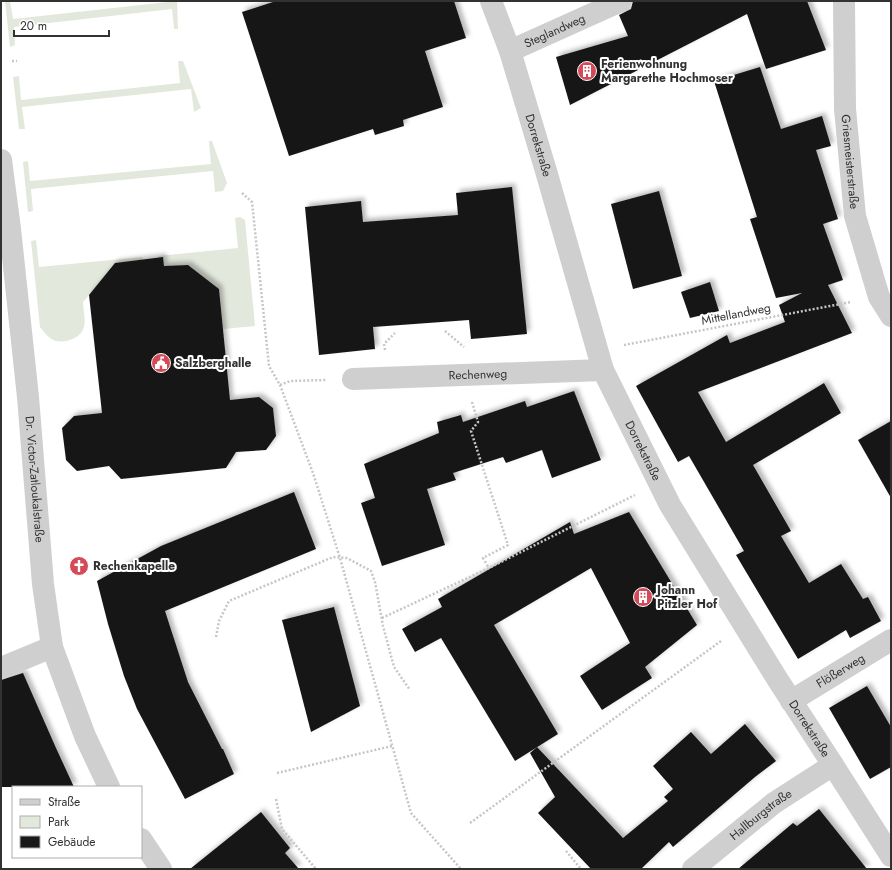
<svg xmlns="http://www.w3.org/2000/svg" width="892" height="870" viewBox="0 0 892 870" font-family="Jost,sans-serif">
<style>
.green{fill:#e3e8dd}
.building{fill:#191919;filter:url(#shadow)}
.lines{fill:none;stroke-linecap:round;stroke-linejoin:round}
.path{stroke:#c6c6c6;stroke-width:2.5;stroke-dasharray:2 2;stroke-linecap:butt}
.minor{stroke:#cfcfcf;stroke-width:22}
.tertiary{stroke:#cfcfcf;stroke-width:22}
.labels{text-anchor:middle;stroke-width:4;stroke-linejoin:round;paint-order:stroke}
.street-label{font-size:12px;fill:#323232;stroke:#fff}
.poi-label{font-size:12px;font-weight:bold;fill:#323232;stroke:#fff;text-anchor:start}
</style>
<defs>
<filter id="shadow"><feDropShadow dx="3.5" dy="-3.5" stdDeviation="2" flood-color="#0004"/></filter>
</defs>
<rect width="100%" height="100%" fill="#fff"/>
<g class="green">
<polygon points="5,1 10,1 13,19 177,1 178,29 174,29 172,9 14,27 15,45 10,47"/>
<polygon points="178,61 183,61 201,108 194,112 191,89 22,107 25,129 19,129 13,77 19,76 21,100 180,83"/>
<polygon points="209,141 212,141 227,183 223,191 215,192 213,171 31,189 33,211 28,212 23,162 28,161 30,181 211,164"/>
<polygon points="240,217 245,220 255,326 223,329 219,289 188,265 164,266 158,256 238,248 235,218"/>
<path d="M36,240L39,267L142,257L143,260L90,294L83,302C83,309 86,320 84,327C81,338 67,343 56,341C49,339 44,332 40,327L31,241Z"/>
</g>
<g class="building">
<polygon points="276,1 454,1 466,38 425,51 443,107 403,120 404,126 375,135 373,129 289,156 242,12"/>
<polygon points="633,1 807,1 826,50 766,69 747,14 570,105 556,57 628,36 619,15 631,9"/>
<polygon points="760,67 781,129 822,116 831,146 816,150 838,219 823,224 843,280 828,285 852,333 698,392 726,442 824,383 841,413 753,465 791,531 781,536 809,583 841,564 863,599 868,597 881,621 850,638 846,630 798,659 736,555 744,551 689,456 678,462 636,386 727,335 730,343 785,322 779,305 802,293 776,298 750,219 757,217 714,81"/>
<polygon points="512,187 527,334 471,339 469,320 373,327 375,349 319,355 305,207 361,201 363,222 458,215 456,193"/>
<polygon points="659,191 682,276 633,289 611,204"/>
<polygon points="163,257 164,266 188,265 219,289 230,400 259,397 273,408 276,436 266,450 236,452 226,468 121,479 109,466 77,471 66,460 62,428 74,416 102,413 89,295 115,263"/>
<polygon points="710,282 719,311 690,318 681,292"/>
<polygon points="574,391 601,460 552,478 542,450 506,463 503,457 453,473 456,480 427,489 445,545 382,566 361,503 375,498 364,464 439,433 437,422 461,415 463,422 525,401 527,407"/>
<polygon points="891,421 891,498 858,440"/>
<polygon points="294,492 316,549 165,611 188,682 222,749 223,749 234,774 185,799 137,709 124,676 108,624 97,581 161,546"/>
<polygon points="629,512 697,625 645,667 652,678 602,710 580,676 630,643 591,568 494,625 558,734 515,761 441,638 415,652 402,629 442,607 438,599 570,522 574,534"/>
<polygon points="334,607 360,706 311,732 282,620"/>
<polygon points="23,673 56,748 74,787 1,787 1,680"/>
<polygon points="867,686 891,727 891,767 870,779 829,708"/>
<polygon points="745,724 776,761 755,777 673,847 669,842 641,869 591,869 538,813 555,797 530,753 537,747 623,838 668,801 664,797 673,789 653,766 691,732 711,754"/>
<polygon points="819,809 867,869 738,869 793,823 797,826"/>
<polygon points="261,812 290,848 285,853 299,869 190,869"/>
</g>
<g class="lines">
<g class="path">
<polyline points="12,61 17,61"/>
<polyline points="242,193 252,202 269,366 280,385 313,473 340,558 411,813 461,869"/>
<polyline points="445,331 464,347"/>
<polyline points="624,345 851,302"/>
<polyline points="385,350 384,344 395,333"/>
<polyline points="280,385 290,381 327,380"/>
<polyline points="472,402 478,422 471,431 508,545 483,558 489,568"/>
<polyline points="382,618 489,568 635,495"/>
<polyline points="216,637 219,621 229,601 333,557 347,558 371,571 375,582 383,626 394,667 410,690"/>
<polyline points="277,773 392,746"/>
<polyline points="276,799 282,829 316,869"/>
<polyline points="470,823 721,641"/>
<polyline points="566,851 581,869"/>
</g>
<g class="minor">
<path id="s1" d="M491,1L510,51L546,171L603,370L670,505L776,677L833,765"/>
<path id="s2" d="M844,1L845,109L855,216L879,297L891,316"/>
<path id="s3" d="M510,51L621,1"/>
<path id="s4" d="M1,160L10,229L28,397L43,584L52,647L85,736L109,787"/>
<path id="s5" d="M353,379L603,370"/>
<polyline points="1,668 52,647"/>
<path id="s6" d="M791,701L891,640"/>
<polyline points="141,839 161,869"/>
</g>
<path class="tertiary" id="s7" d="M693,869L774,803L833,765L891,856"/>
</g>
<defs>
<g id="building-disc" transform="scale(1)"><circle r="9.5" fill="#d34b58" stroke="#fff"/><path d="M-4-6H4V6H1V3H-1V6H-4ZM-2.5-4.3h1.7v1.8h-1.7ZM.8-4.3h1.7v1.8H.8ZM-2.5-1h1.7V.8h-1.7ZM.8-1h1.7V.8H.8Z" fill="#fff"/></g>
<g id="civic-disc" transform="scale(1)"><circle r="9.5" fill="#d34b58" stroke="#fff"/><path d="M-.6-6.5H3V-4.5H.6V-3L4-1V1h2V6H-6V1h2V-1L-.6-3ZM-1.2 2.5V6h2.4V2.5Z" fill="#fff"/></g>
<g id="church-disc" transform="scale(1)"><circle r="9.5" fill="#d34b58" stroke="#fff"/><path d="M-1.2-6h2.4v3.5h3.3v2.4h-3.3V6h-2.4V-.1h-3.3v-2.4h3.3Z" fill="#fff"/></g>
</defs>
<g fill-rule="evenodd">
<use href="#building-disc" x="587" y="71"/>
<use href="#civic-disc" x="161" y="363"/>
<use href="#church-disc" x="79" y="566"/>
<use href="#building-disc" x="643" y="597"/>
</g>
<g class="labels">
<g class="street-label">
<text dy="4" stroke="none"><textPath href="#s3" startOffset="49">Steglandweg</textPath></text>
<text dy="4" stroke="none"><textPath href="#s1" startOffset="152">Dorrekstraße</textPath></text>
<text dy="4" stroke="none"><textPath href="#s2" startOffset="161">Griesmeisterstraße</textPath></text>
<text transform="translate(736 314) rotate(-11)" y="4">Mittellandweg</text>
<text dy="4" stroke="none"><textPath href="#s5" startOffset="125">Rechenweg</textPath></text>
<text dy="4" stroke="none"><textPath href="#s1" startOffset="476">Dorrekstraße</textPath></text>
<text dy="4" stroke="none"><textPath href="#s4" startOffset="321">Dr. Victor-Zatloukalstraße</textPath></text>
<text dy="4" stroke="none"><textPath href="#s6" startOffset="58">Flößerweg</textPath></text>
<text dy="4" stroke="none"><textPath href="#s1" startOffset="800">Dorrekstraße</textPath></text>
<text dy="4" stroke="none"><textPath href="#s7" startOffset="87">Hallburgstraße</textPath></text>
</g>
<g class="poi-label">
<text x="601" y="68">Ferienwohnung<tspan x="601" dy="14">Margarethe Hochmoser</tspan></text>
<text x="175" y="367">Salzberghalle</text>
<text x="93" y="570">Rechenkapelle</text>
<text x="657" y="594">Johann<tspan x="657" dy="14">Pitzler Hof</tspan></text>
</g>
</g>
<rect width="892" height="870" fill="none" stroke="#323232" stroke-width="4"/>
<rect x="12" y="786" width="130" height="72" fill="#ffffff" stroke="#adadad"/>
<rect x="20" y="799" width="20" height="6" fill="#cfcfcf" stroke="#adadad"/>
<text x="48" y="806" font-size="12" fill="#323232">Straße</text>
<rect x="20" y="816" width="20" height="12" fill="#e3e8dd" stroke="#adadad"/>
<text x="48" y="826" font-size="12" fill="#323232">Park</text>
<rect x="20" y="836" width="20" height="12" fill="#191919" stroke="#adadad"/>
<text x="48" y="846" font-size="12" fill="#323232">Gebäude</text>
<path d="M14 30v6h95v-6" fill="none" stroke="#323232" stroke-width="2"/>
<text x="20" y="30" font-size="12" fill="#323232" stroke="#ffffff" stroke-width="3" paint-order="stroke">20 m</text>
</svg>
